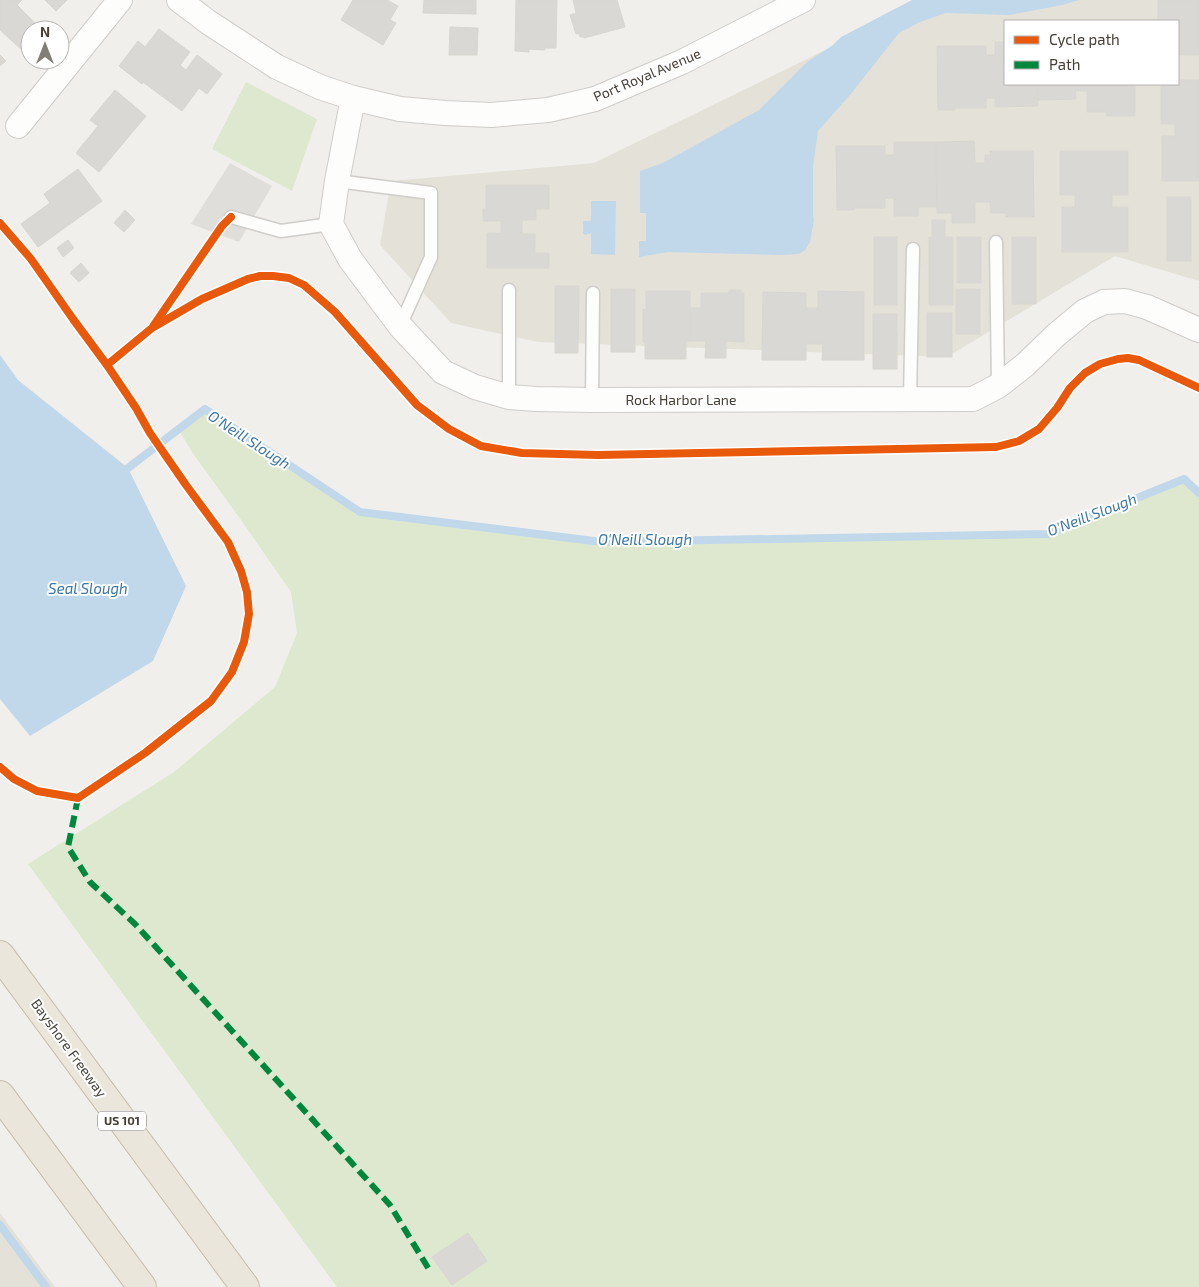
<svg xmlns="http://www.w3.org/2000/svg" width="1199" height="1287" viewBox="0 0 1199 1287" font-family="'Exo 2',sans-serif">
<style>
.residential{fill:#e4e1d9;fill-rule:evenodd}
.green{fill:#dde8ce}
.parking{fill:#e0dedb}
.water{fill:#c0d8ea}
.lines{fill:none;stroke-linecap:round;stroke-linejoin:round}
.stream{stroke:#c0d8ea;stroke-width:8}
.building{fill:#dad8d4;stroke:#d9d6d1}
.lane-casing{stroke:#cecdc9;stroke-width:15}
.street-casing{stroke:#cecdc9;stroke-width:26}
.highway-casing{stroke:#c6bcaa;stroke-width:30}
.lane{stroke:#fdfdfc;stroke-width:12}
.street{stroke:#fdfdfc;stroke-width:24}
.highway{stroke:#eae6dc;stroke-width:28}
.quiet{stroke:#00873e;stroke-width:6;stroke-dasharray:12 6;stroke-linecap:butt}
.cycleway-casing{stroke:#fff;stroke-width:11}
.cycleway{stroke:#e8590c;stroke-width:8}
.labels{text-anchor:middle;stroke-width:4;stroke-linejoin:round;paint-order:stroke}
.shield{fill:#fff;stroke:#7d7974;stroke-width:1}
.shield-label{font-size:12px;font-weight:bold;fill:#454038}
.street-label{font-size:14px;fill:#454038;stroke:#fff}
.water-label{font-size:15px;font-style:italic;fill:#3c77a7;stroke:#fff}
</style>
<rect width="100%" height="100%" fill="#f1efeb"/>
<g class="residential">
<path d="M976,0H1199V281L1115,256L947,357L538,342L451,323L380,245L391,181L594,163L901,13ZM1005,21H1178V84H1005Z"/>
<polygon points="0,1213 55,1287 0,1287"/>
</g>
<g class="green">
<polygon points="246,82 317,119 292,191 212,149"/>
<polygon points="205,409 360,512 602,542 1048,534 1184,479 1199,493 1199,1287 337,1287 28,864 174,772 275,687 297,633 291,592 241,520 194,455 178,429"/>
</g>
<polygon class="parking" points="230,163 272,186 239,242 191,224"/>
<g class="water">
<polygon points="912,0 1079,0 1062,5 1009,15 946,13 920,22 899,33 850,95 818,131 813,167 813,216 814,220 810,242 805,250 799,254 780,255 668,252 639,257 639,241 646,241 646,213 640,213 640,171 663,163 759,110 807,62 833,45 841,37"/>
<polygon points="591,201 616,201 615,255 591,254 591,233 585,235 583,233 583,221 589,221 591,220"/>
<polygon points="0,355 18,380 128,468 186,586 153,661 30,736 0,699"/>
</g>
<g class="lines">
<g class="stream">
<polyline points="128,468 205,409 360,512 602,542 1048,534 1184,479 1199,493"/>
<polyline points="0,1225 46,1287"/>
</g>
</g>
<g class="building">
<polygon points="0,0 22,0 17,5 42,30 30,30 30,44 23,51 0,30"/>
<polygon points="45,0 67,0 56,11"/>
<polygon points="353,0 387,0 398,6 390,20 396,23 383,45 341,20"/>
<polygon points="424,0 476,0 476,14 423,13"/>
<polygon points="516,0 557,0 556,48 545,48 545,50 529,49 529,52 515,51"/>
<polygon points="573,0 617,0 625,27 584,38 583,37 580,37 579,33 576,34 570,15 576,13"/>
<polygon points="1158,0 1199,0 1199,55 1178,55 1178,21 1158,21"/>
<polygon points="450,27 478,28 477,55 449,55"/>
<polygon points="159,29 190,52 180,65 186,70 197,55 222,74 207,94 199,88 182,111 143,82 142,84 119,66 138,41 145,47"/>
<polygon points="995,42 1005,42 1005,84 1038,84 1038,106 995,107 995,98 986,98 986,108 955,108 955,110 938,110 937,46 986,46 986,55 995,55"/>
<polygon points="0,55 6,61 0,66"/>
<polygon points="1178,80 1199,80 1199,181 1162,181 1162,136 1175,136 1175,124 1161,124 1161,84 1178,84"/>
<polygon points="1038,84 1135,84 1135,116 1107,116 1106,112 1087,112 1087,91 1075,91 1076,99 1038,100"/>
<polygon points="115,90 146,116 99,172 76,153 98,126 90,120"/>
<polygon points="974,141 975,163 985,163 985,155 991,155 990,151 1033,151 1034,217 1006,217 1006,213 991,213 990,202 975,202 975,223 952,223 952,213 937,213 936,142"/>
<polygon points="894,142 936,142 937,207 918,207 918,216 894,216 894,198 885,198 885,208 854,208 854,210 837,210 836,146 885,146 885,155 894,155"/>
<polygon points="1060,151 1128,151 1128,195 1112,195 1112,207 1128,207 1128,252 1062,252 1062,207 1075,207 1075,195 1060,195"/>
<polygon points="78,169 102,201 38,247 21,224 50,203 44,194"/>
<polygon points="486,185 549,185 549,209 536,209 536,220 522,220 522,234 535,234 535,253 549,253 549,268 487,268 487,233 501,233 501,221 483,221 483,209 486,209"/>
<rect x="1167" y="197" width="24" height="64"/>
<polygon points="125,210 135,220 124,232 114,223"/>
<polygon points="932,220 945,220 945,237 953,237 953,305 929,305 929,237 932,237"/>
<rect x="874" y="237" width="23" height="68"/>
<rect x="957" y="237" width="24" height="46"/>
<rect x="1012" y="237" width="24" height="67"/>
<polygon points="68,240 74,248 63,257 57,248"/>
<polygon points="81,263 89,273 79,282 70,273"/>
<polygon points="555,286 579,286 578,353 555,353"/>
<rect x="611" y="289" width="24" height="63"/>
<rect x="956" y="289" width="24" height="45"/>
<polygon points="729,290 741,290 741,293 744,293 744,342 726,341 726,358 705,358 706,341 690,341 690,308 701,308 701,293 729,293"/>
<polygon points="646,291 690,291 690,341 686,341 686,359 645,359 645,342 643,342 643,309 646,310"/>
<polygon points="818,291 864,292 864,360 822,360 823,344 806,344 806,360 762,360 763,292 806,293 806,308 818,308"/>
<rect x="927" y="313" width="25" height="44"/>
<rect x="873" y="314" width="24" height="55"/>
<polygon points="468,1233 487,1261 452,1285 432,1257"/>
</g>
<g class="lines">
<g class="lane-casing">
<g id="lane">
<polyline points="337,181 431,193 431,257 400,326"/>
<polyline points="231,217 281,231 331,224"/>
<polyline points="996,242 998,386"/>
<polyline points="509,397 509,290"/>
<polyline points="910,399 913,249"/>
<polyline points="592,400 593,293"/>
</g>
</g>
<g class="street-casing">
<g id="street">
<polyline points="179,0 208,22 277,67 320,87 353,98 400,109 445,113 491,115 548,110 595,99 682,62 803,0"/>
<polyline points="353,98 337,181 331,224 350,259 400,326 443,372 475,387 509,397 536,399 592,400 973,399 998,386 1025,365 1056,335 1085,311 1104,302 1125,301 1147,307 1199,330"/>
<polyline points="18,126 120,0"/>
</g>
</g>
<g class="highway-casing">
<g id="highway">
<polyline points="0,955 245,1287"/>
<polyline points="0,1095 142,1287"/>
</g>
</g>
<use href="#lane" class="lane"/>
<use href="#street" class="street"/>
<use href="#highway" class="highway"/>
<polyline class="quiet" points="78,798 68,847 90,882 135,924 390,1205 430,1271"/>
<g class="cycleway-casing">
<g id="cycleway">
<polyline points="0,223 31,259 73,319 107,365 136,408 150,433 186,485 228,542 241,571 247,592 249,614 244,642 232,672 211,701 145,753 78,798 37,791 14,779 0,767"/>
<polyline points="154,325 222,226 231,217"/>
<polyline points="107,365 152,328 202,299 248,279 260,276 273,276 289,278 304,285 335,312 417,405 449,429 481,446 522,453 598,455 996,447 1019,441 1039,429 1057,408 1070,388 1085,373 1100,364 1118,359 1128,358 1139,360 1199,388"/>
</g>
</g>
<use href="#cycleway" class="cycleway"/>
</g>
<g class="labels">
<rect class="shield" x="98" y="1111.5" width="48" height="19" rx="4"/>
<g class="shield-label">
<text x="122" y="1125">US 101</text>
</g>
<g class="street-label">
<text transform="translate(647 75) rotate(-23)" y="5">Port Royal Avenue</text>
<text x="681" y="405">Rock Harbor Lane</text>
<text transform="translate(69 1048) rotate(54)" y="5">Bayshore Freeway</text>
</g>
<g class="water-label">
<text transform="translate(249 440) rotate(33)" y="5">O'Neill Slough</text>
<text transform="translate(1092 515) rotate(-21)" y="5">O'Neill Slough</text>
<text x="645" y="545">O'Neill Slough</text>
<text x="88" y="594">Seal Slough</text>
</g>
</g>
<rect x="1004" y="20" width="175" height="65" fill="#ffffff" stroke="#b5b3af"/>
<rect x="1014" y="36" width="25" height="8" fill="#e8590c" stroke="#b5b3af"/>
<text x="1049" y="45" font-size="15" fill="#454038">Cycle path</text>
<rect x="1014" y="61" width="25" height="8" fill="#00873e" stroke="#b5b3af"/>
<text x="1049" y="70" font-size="15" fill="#454038">Path</text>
<g transform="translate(45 45)"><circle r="24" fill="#ffffff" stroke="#b5b3af"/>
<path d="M0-4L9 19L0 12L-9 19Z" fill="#817d77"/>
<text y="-8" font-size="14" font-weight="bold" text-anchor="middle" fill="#454038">N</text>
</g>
</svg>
